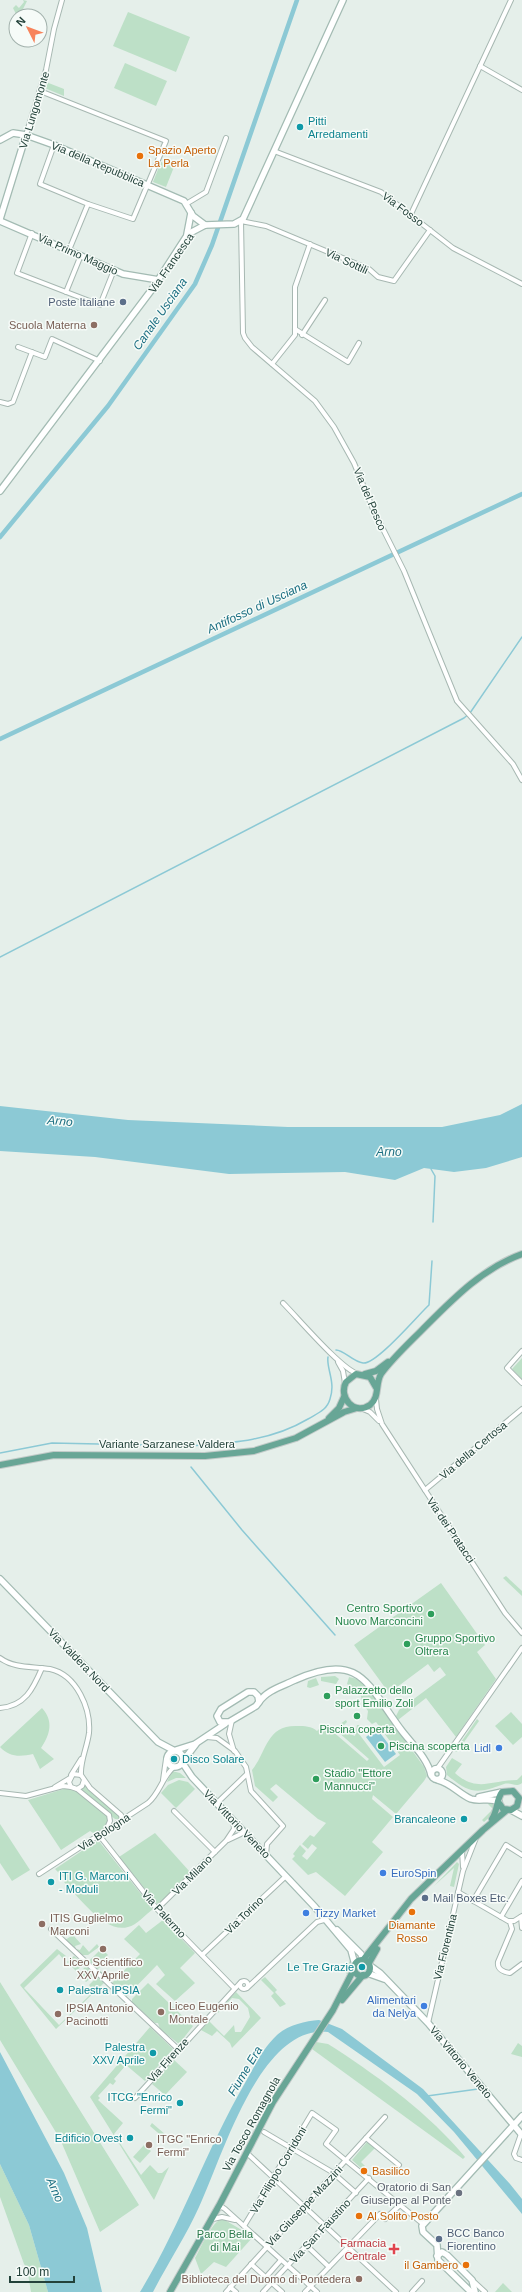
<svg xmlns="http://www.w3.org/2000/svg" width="522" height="2292" viewBox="0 0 522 2292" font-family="Helvetica,sans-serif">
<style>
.green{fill:#bde0c7}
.water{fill:#8cc9d5}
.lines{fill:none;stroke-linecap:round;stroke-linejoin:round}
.stream{stroke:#8cc9d5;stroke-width:1.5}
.canal{stroke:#8cc9d5;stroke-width:4.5}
.street-casing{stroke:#a7b8b2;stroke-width:6}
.secondary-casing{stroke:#a3bbb3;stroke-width:8}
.primary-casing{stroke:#c1cac8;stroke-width:8}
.street{stroke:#fff;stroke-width:4}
.secondary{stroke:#fff;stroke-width:5.5}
.primary{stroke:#68a696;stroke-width:6}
.culture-dot{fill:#0f9aa8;stroke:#f6fbf8;stroke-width:1.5}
.food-dot{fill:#e8710a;stroke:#f6fbf8;stroke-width:1.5}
.service-dot{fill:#5c6f8a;stroke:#f6fbf8;stroke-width:1.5}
.education-dot{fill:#8d6e63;stroke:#f6fbf8;stroke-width:1.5}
.leisure-dot{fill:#2e9e5b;stroke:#f6fbf8;stroke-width:1.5}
.shop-dot{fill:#3f7fe0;stroke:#f6fbf8;stroke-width:1.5}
.worship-dot{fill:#6b7280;stroke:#f6fbf8;stroke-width:1.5}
.health-dot{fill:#e0444e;stroke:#f6fbf8;stroke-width:1.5}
.labels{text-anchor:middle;stroke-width:3;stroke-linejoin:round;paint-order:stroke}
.street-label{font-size:11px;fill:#23423a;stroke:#f6fbf8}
.culture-label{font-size:11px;fill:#0d838f;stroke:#f6fbf8;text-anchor:end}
.food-label{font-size:11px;fill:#c56008;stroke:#f6fbf8;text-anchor:start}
.service-label{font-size:11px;fill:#4e5e75;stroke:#f6fbf8;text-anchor:start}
.education-label{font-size:11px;fill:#785e54;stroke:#f6fbf8;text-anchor:start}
.leisure-label{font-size:11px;fill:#27864d;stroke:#f6fbf8;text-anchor:start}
.shop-label{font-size:11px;fill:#366cbe;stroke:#f6fbf8;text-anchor:end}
.worship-label{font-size:11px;fill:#5b616d;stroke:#f6fbf8;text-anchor:end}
.park-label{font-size:11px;fill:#2b7a4b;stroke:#f6fbf8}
.health-label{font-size:11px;fill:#be3a42;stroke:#f6fbf8;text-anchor:end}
.water-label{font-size:12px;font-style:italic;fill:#1a6e81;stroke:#f6fbf8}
</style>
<rect width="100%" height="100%" fill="#e5efea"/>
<g class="green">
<polygon points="23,0 27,1 20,15 16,14 13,8 16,5 19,8 24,2"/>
<polygon points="128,12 190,37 176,72 113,46"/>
<polygon points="125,63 167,81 156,106 114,88"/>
<polygon points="46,82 64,89 64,96 47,89 45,87"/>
<polygon points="161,162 174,167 166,187 153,182"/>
<polygon points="522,1358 522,1379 512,1369"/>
<polygon points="506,1576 522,1591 522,1596 503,1578"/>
<polygon points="441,1583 485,1645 477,1652 496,1679 456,1737 426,1698 398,1720 396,1716 399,1710 446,1675 440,1667 434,1672 428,1664 389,1693 354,1645"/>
<polygon points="335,1676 339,1679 336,1684 321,1681 321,1677"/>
<path d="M349,1677L357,1679L366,1686L424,1767L427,1776L424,1781L396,1814L373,1795L372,1799L393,1817L372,1842L383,1852L345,1896L316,1872L308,1875L292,1859L295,1856L293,1854L300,1845L306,1851L302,1856L307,1860L317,1848L312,1844L308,1849L302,1844L310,1835L314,1837L326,1823L318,1819L276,1784L270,1789L278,1797L273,1802L255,1786L252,1770C267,1752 266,1725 297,1726C305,1726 311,1726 317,1731L324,1724L367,1761L369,1759L338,1732L340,1724L346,1720L347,1722L343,1726L347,1730L345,1732L355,1736L357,1725H359L362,1731L359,1734L384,1767L400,1755L376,1722L372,1724L367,1719L368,1711L363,1704L359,1689L357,1691L347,1684Z"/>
<polygon points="316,1678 319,1685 310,1688 307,1687 308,1681"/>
<path d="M42,1708C54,1721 50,1735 41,1748L54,1759L40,1769L33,1754C20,1757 9,1757 0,1747Z"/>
<polygon points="511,1712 522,1724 522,1737 513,1745 495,1726"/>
<polygon points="477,1719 479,1721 457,1752 455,1751"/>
<path d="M452,1758L462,1764L455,1773C477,1793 492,1780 517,1780L522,1775V1783C516,1788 511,1782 504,1784C477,1794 470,1794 447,1775L446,1767Z"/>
<polygon points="172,1771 180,1773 186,1778 176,1778 167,1782"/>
<polygon points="179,1780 188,1782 195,1789 176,1808 161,1793 168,1785"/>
<polygon points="84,1784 119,1816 119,1819 115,1819 79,1789"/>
<polygon points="67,1788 78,1791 107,1816 109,1820 106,1827 95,1834 90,1831 61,1850 28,1800"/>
<polygon points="493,1803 495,1805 492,1815 484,1822 482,1820 493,1809 488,1804"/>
<polygon points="0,1824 30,1870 12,1881 0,1863"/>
<polygon points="155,1833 190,1872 158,1905 119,1857"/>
<path d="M98,1840L153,1909C145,1915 137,1925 128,1927C105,1934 79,1897 64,1882L66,1880L55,1869Z"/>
<polygon points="457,1862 459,1864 454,1887 450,1886 454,1868 434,1886"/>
<polygon points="163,1920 195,1953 180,1968 195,1983 175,2001 156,1984 165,1975 157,1965 126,1997 112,1983 140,1954 124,1939 139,1925 146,1933"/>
<polygon points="73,1935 81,1944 75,1946 76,1949 80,1950 83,1945 89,1952 97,1944 99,1947 88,1955 82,1955 65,1940"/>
<polygon points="57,1949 66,1956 63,1959 59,1954 24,1988 59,2025 94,1991 89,1985 97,1977 104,1983 56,2029 20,1985"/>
<polygon points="100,1950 104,1951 108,1955 98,1964 100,1967 98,1969 104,1974 103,1975 88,1962"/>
<polygon points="74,1956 84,1964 76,1971 67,1962"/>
<polygon points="350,1961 349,1976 342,1969"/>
<polygon points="86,1966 95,1975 86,1982 78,1974"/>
<polygon points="265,1977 277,1990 275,1992 286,2004 280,2007 271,1996 274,1993 261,1980"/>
<polygon points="0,1982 139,2205 100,2232 60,2139 0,2040"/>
<polygon points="148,1983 193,2026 179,2044 160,2029 158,2023 155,2023 132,2002 132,1999"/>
<polygon points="236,1992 261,2018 232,2048 230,2043 217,2031 212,2036 201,2030 209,2021 224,2036 234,2025 235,2032 241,2032 250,2017 248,2008 239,1999 232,1998 218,2013 217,2012"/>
<polygon points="150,2027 173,2049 145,2081 126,2065 114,2079 116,2081 113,2085 110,2083 98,2096 100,2098 98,2100 123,2123 114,2134 141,2175 150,2165 158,2173 162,2173 169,2167 154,2200 90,2097"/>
<path d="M316,2042L328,2044L336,2049C383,2080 429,2114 465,2157L463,2159L312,2049Z"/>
<polygon points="518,2043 522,2046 522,2057 511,2054"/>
<polygon points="174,2060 187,2072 165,2095 152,2084"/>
<polygon points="152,2123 166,2135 164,2138 150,2126"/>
<polygon points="367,2142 375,2148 361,2162 365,2166 362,2169 352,2160"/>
<polygon points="144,2145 151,2151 140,2163 133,2157"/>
<polygon points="0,2164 29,2225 48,2292 31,2292 27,2268 24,2264 0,2197"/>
<path d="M223,2219L240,2229L252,2238L226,2267L214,2262L201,2274L195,2258C201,2248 212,2220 223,2219Z"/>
<polygon points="503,2283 512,2292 495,2292"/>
</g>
<g class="water">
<polygon points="522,1104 522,1157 486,1168 454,1172 424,1168 395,1180 345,1172 229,1174 95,1157 0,1151 0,1106 128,1120 288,1127 442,1127 500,1115"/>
<polygon points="377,1729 396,1754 385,1762 366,1737"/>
<path d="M319,2020L342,2029L423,2089L510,2184L522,2199V2214L454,2132L417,2094L328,2032C260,2024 223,2156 199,2207C186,2236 168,2263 153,2292H140C181,2225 206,2150 245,2083C255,2066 262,2049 277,2035C288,2025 305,2021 319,2020Z"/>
<polygon points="0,2052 64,2173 87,2228 102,2292 48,2292 29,2225 0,2164"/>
</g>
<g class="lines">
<g class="stream">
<polyline points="0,957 464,718 470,713 522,637"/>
<polyline points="431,1169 435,1176 433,1222"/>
<path d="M336,1350C344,1350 353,1362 363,1363C376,1365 418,1315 429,1305L432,1261"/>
<path d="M189,1446C232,1443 271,1441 308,1419C318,1413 327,1410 330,1399C336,1382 326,1368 328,1357"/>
<polyline points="0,1453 52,1443 145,1445"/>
<polyline points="191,1467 242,1530 335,1635"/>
<polyline points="427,2096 478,2089"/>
</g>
<g class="canal">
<polyline points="0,537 108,406 195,284 212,245 297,0"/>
<polyline points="0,739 522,494"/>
</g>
<g class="street-casing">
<g id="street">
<polyline points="480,66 522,90"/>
<polyline points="40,91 166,141 133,219 88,204 40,184 54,145"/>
<polyline points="26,135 46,70 54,29 62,0"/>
<polyline points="274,151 381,192 453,248 522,284"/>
<polyline points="186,204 206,192 226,138"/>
<polyline points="411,214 511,0"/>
<polyline points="430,230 394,281 378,277 369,269 266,226 241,221 243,333 245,338 252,347 315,401 334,427 354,463 373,509 404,571 457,701 513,764 522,780"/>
<polyline points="32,233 17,273 100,305 114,270"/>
<polyline points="69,250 88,204"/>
<polyline points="66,292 81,255"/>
<polyline points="295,329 348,362 359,343"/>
<polyline points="302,335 325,300"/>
<polyline points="18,347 45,357 52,339 100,361"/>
<polyline points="272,364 295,335 295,287 310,244"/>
<polyline points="0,402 8,404 13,402 32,352"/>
<path d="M283,1303C298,1318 341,1369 358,1374"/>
<polyline points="522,1351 507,1368 522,1383"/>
<polyline points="338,1362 343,1371 345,1383"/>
<polyline points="376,1399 377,1409 382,1424 505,1613 522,1633"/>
<polyline points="363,1409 370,1412 379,1421"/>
<polyline points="425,1490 522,1409"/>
<path d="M0,1658C15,1669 33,1666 50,1669C77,1675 91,1709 89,1733C87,1748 80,1761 81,1775"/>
<path d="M0,1708C25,1706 33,1689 42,1668"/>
<polyline points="232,1720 229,1734 234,1751"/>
<polyline points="207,1737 217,1738 235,1751 246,1767 251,1791 283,1826 267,1844 266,1855"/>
<polyline points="437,1769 522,1648"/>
<polyline points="71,1775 81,1759"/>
<polyline points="84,1780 82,1786 77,1789 71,1787 69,1782 73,1774 81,1775 90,1788 121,1815 122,1820"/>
<polyline points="163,1780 166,1759"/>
<polyline points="55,1787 70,1778"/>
<polyline points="77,1789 109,1815 110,1821 107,1828"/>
<polyline points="0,1793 26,1796 63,1786 71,1787"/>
<polyline points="217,1803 247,1774"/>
<polyline points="174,1811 215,1852"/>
<polyline points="99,1835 157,1909 234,1988"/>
<polyline points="228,1840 245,1832"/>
<polyline points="462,1851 463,1867"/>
<path d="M39,1874L148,1803C160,1793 162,1777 174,1767"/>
<polyline points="458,1892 508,1921 514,1921 522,1916"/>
<polyline points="473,1901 506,1845 522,1855"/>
<polyline points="157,1909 226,1841 234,1829 233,1821"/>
<polyline points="501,1917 522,1881"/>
<polyline points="521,1917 522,1928"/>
<path d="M510,1922L512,1929L498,1962C497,1969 503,1972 510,1973L522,1964"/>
<polyline points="51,1929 178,2049"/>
<polyline points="202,1955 286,1876"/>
<circle cx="244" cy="1985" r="4"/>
<polyline points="247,1988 317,1922 324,1920"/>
<polyline points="428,2023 463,1871 476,1838"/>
<polyline points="135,2098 241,1982"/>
<polyline points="264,2132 332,2172 356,2193"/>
<polyline points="521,2134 514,2154 516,2158 522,2160"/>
<polyline points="366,2138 399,2165"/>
<polyline points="249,2155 396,2292"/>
<polyline points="218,2208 222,2207 225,2209 317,2292"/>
<polyline points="213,2219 222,2217 235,2220"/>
<polyline points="385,2219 400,2205"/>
<polyline points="244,2226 312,2113 336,2130 326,2144 423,2224"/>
<polyline points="306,2245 329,2267"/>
<polyline points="251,2264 282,2292"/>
<polyline points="266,2277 281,2260"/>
<polyline points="472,2280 485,2292"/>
<polyline points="230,2287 236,2292"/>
<polyline points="226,2292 385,2117"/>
<polyline points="263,2292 369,2178"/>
<polyline points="305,2292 380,2214"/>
<polyline points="412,2292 422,2281"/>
</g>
</g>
<g class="secondary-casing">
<g id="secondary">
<polyline points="0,140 13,133 26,135 54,145 184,201 193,216 205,225"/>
<polyline points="0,219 26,135"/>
<polyline points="0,221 123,274 159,280"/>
<polyline points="187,234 191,213"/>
<polyline points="0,491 153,288 188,234 205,225 234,224 243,219 343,0"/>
<polyline points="0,1579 158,1742 173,1750"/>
<polygon points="248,1692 254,1692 258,1696 259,1702 256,1706 229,1722 220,1722 217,1716 221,1709"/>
<path d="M259,1702C267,1690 283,1686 295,1680C361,1650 368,1686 402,1731C412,1744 428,1759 431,1775"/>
<polyline points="176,1750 195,1744 225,1724"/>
<circle cx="175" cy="1759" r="8"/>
<polyline points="183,1761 196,1744"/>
<polyline points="182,1762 192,1777 315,1907 351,1950 355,1965"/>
<circle cx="437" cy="1774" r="5.5"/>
<path d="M438,1780C451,1783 459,1794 471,1799C480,1802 490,1797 499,1802"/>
<polyline points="479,1797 502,1792"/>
<polyline points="511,1810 522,1816"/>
<polyline points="337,1930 361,1954 363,1960"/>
<polyline points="369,1965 380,1973 428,2023 522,2135"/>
<polyline points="367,1973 384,1979"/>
<polyline points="437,2256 442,2252 447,2255 472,2280 475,2292"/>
<polyline points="471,2292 438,2260 437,2245 423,2232 422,2226 522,2116"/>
</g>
</g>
<g class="primary-casing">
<g id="primary">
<polyline points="365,1374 376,1371 388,1362"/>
<path d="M377,1389L370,1377L356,1374L346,1382C338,1397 354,1416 370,1405C380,1397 375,1384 381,1374C392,1359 407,1345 421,1331C451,1301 481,1269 522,1254"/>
<polyline points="329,1418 339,1408 344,1397"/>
<polyline points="0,1465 54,1455 205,1456 254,1451 296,1438 344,1412 357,1408"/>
<path d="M492,1819C498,1810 496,1800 502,1792L513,1791L519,1798L517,1806L511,1810L503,1809L499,1803"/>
<polyline points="363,1960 411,1899 483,1830 507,1810"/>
<circle cx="362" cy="1968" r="8"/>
<polyline points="369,1963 377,1949"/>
<polyline points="342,2000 363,1975"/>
<polyline points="170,2292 220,2204 273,2102 333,2010 354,1969"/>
</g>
</g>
<use href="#street" class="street"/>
<use href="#secondary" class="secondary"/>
<use href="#primary" class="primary"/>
</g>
<g class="culture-dot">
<circle cx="300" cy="127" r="4"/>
<circle cx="174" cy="1759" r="4"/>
<circle cx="464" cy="1819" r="4"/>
<circle cx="51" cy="1882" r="4"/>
<circle cx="362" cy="1967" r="4"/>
<circle cx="60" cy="1990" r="4"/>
<circle cx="153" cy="2053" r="4"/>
<circle cx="180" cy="2103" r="4"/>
<circle cx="130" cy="2138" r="4"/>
</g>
<g class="food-dot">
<circle cx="140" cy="156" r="4"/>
<circle cx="412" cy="1912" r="4"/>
<circle cx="364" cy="2171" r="4"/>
<circle cx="359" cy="2216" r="4"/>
<circle cx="466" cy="2265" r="4"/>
</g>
<g class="service-dot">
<circle cx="123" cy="302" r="4"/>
<circle cx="425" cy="1898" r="4"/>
<circle cx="439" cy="2239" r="4"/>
</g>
<g class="education-dot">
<circle cx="94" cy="325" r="4"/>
<circle cx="42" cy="1924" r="4"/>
<circle cx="103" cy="1949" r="4"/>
<circle cx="161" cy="2012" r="4"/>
<circle cx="58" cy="2014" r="4"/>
<circle cx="149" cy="2145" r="4"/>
<circle cx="359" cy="2279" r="4"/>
</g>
<g class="leisure-dot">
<circle cx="431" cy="1614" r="4"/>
<circle cx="407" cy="1644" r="4"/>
<circle cx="327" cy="1696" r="4"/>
<circle cx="357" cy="1716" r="4"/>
<circle cx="381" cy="1746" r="4"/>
<circle cx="316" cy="1779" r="4"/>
</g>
<g class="shop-dot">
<circle cx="499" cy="1748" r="4"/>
<circle cx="383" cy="1873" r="4"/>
<circle cx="306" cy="1913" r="4"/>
<circle cx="424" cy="2006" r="4"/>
</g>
<circle class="worship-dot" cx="459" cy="2193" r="4"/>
<path class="health-dot" d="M392 2243h4v4h4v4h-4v4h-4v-4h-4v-4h4z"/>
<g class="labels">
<g class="street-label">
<text transform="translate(34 110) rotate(-73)" y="4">Via Lungomonte</text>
<text transform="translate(98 164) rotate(23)" y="4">Via della Repubblica</text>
<text transform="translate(403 209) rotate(37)" y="4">Via Fosso</text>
<text transform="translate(78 254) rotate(24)" y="4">Via Primo Maggio</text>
<text transform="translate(347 261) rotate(25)" y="4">Via Sottili</text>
<text transform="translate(171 263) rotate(-55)" y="4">Via Francesca</text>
<text transform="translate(370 499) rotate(67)" y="4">Via del Pesco</text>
<text x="167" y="1448">Variante Sarzanese Valdera</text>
<text transform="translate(473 1450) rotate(-40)" y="4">Via della Certosa</text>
<text transform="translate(451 1530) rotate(56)" y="4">Via dei Pratacci</text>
<text transform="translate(79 1660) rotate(46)" y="4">Via Valdera Nord</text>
<text transform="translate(237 1824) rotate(46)" y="4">Via Vittorio Veneto</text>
<text transform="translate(104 1832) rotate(-33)" y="4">Via Bologna</text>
<text transform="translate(192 1875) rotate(-45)" y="4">Via Milano</text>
<text transform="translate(164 1914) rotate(48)" y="4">Via Palermo</text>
<text transform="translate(244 1915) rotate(-44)" y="4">Via Torino</text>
<text transform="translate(445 1947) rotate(-76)" y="4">Via Fiorentina</text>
<text transform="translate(168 2060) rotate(-48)" y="4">Via Firenze</text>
<text transform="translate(461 2062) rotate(50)" y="4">Via Vittorio Veneto</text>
<text transform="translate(251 2124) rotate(-61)" y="4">Via Tosco Romagnola</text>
<text transform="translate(278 2170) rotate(-59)" y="4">Via Filippo Corridoni</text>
<text transform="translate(304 2206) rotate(-47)" y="4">Via Giuseppe Mazzini</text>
<text transform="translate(320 2231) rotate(-47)" y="4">Via San Faustino</text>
</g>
<g class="culture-label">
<text x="308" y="125" text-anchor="start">Pitti<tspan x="308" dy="13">Arredamenti</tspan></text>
<text x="182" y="1763" text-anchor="start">Disco Solare</text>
<text x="456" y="1823">Brancaleone</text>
<text x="59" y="1880" text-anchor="start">ITI G. Marconi<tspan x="59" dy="13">- Moduli</tspan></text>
<text x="354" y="1971">Le Tre Grazie</text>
<text x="68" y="1994" text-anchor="start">Palestra IPSIA</text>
<text x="145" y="2051">Palestra<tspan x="145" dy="13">XXV Aprile</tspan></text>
<text x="172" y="2101">ITCG "Enrico<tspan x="172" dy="13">Fermi"</tspan></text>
<text x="122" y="2142">Edificio Ovest</text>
</g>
<g class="food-label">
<text x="148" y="154">Spazio Aperto<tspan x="148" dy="13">La Perla</tspan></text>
<text x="412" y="1929" text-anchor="middle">Diamante<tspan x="412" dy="13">Rosso</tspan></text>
<text x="372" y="2175">Basilico</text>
<text x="367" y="2220">Al Solito Posto</text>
<text x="458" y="2269" text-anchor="end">il Gambero</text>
</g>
<g class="service-label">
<text x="115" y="306" text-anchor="end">Poste Italiane</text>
<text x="433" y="1902">Mail Boxes Etc.</text>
<text x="447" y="2237">BCC Banco<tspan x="447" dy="13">Fiorentino</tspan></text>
</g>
<g class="education-label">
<text x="86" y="329" text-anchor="end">Scuola Materna</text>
<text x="50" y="1922">ITIS Guglielmo<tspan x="50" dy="13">Marconi</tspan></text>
<text x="103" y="1966" text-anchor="middle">Liceo Scientifico<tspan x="103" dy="13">XXV Aprile</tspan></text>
<text x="169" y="2010">Liceo Eugenio<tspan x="169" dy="13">Montale</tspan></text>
<text x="66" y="2012">IPSIA Antonio<tspan x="66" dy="13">Pacinotti</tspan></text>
<text x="157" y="2143">ITGC "Enrico<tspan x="157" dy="13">Fermi"</tspan></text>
<text x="351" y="2283" text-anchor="end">Biblioteca del Duomo di Pontedera</text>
</g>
<g class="leisure-label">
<text x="423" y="1612" text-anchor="end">Centro Sportivo<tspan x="423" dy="13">Nuovo Marconcini</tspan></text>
<text x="415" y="1642">Gruppo Sportivo<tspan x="415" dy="13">Oltrera</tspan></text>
<text x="335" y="1694">Palazzetto dello<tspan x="335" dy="13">sport Emilio Zoli</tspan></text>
<text x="357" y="1733" text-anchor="middle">Piscina coperta</text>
<text x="389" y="1750">Piscina scoperta</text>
<text x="324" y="1777">Stadio "Ettore<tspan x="324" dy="13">Mannucci"</tspan></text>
</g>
<g class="shop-label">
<text x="491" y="1752">Lidl</text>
<text x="391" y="1877" text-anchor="start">EuroSpin</text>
<text x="314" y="1917" text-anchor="start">Tizzy Market</text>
<text x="416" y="2004">Alimentari<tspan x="416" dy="13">da Nelya</tspan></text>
</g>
<g class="worship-label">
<text x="451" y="2191">Oratorio di San<tspan x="451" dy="13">Giuseppe al Ponte</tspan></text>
</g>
<g class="park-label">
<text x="225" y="2238">Parco Bella<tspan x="225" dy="13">di Mai</tspan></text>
</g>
<g class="health-label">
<text x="386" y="2247">Farmacia<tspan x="386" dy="13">Centrale</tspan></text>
</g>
<g class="water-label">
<text transform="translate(160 314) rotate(-55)" y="4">Canale Usciana</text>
<text transform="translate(257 607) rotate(-25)" y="4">Antifosso di Usciana</text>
<text transform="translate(60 1121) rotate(5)" y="4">Arno</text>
<text x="389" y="1156">Arno</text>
<text transform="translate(245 2071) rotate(-59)" y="4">Fiume Era</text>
<text transform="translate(55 2190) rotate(66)" y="4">Arno</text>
</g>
</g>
<g transform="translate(28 28) rotate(312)"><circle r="19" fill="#f6fbf8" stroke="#a2b1ac"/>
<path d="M0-3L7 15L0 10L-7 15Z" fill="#f7835b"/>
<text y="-6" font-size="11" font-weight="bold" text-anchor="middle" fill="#23423a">N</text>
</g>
<path d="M10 2276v6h64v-6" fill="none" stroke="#23423a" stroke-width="2"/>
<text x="16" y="2276" font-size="12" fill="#23423a" stroke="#f6fbf8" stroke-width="3" paint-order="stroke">100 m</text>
</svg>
